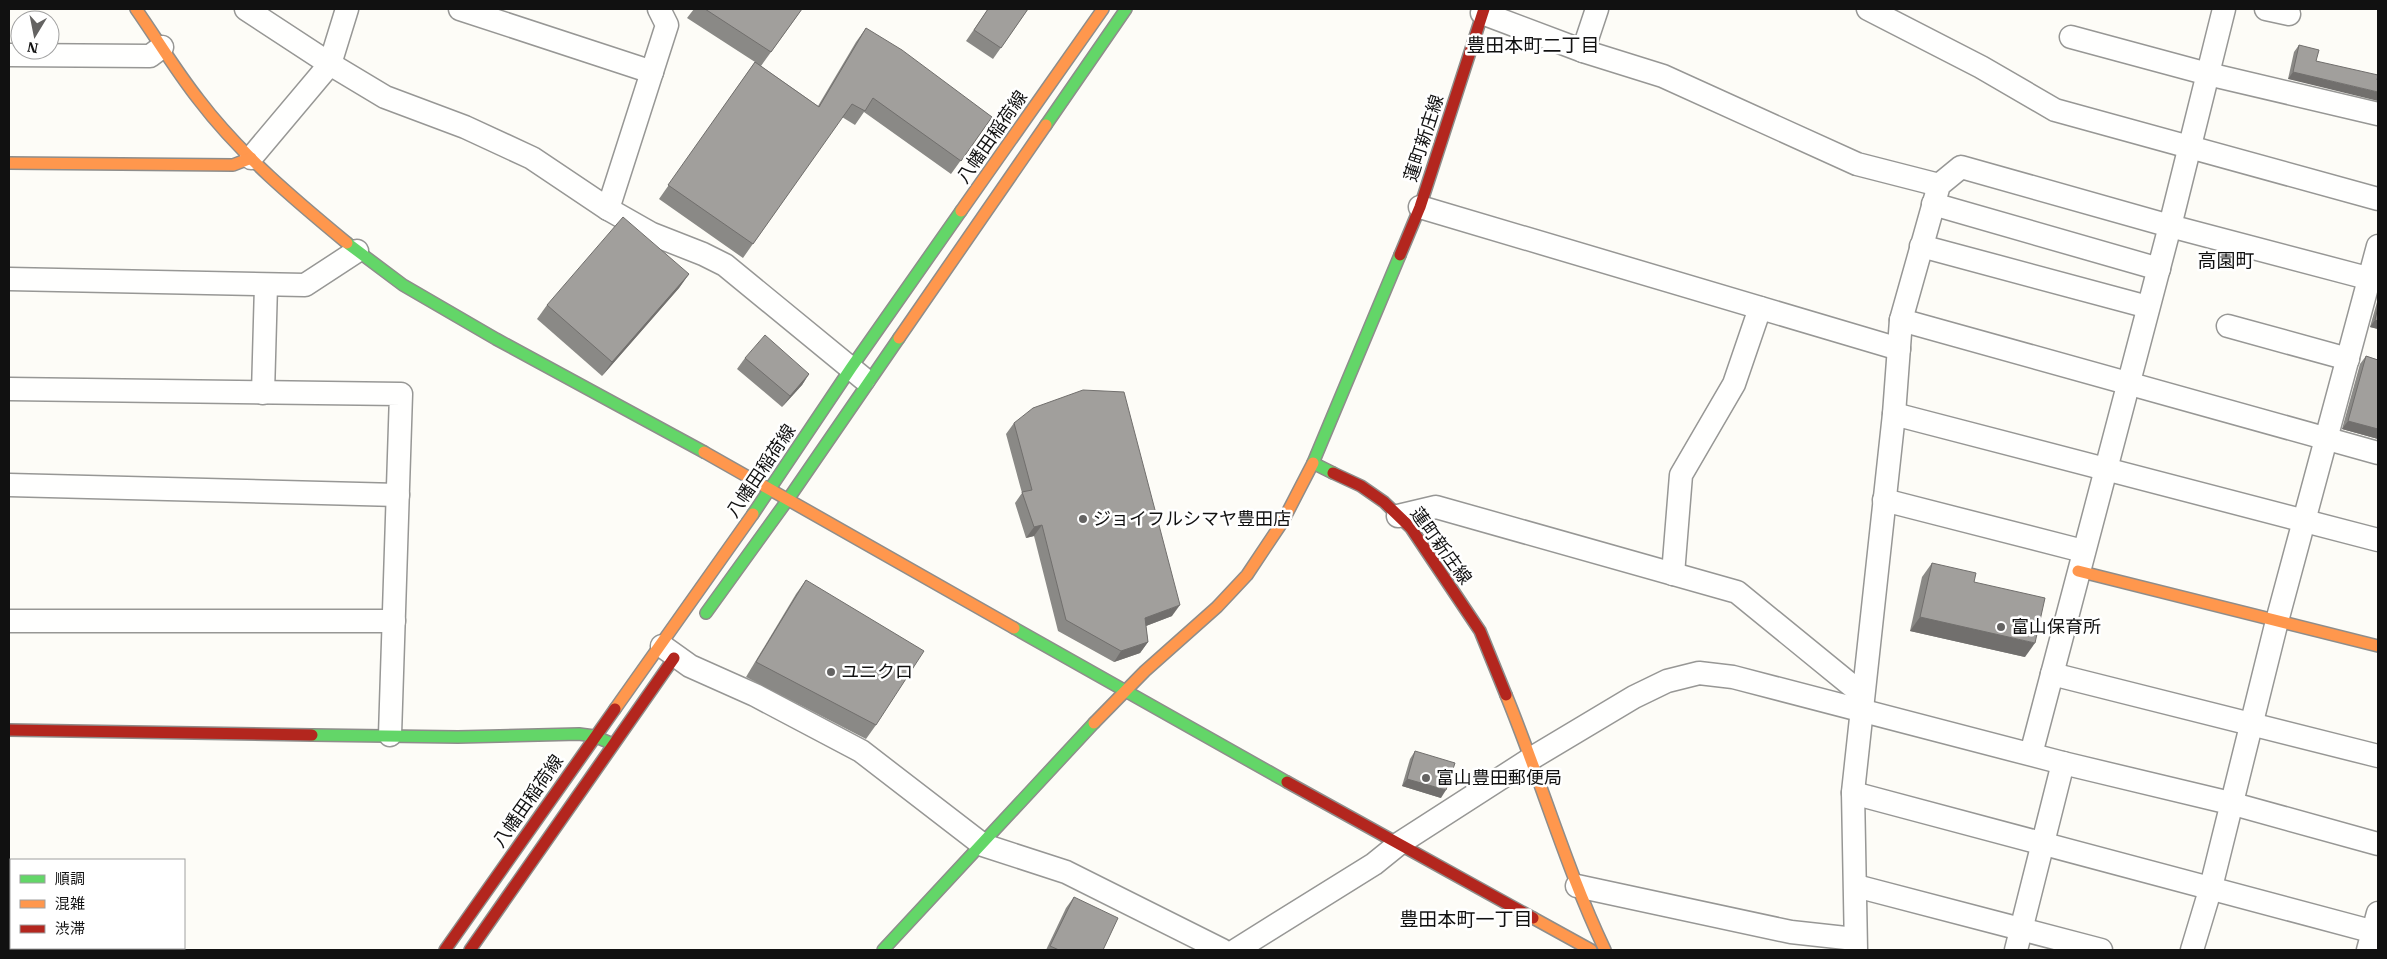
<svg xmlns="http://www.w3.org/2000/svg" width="2387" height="959" viewBox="0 0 2387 959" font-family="'IBM Plex Serif','Noto Sans JP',serif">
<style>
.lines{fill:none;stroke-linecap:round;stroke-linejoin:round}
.street-casing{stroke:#979795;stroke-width:25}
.fast-casing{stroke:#8e8d8b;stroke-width:14}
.slow-casing{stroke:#8e8d8b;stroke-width:14}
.jam-casing{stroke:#8e8d8b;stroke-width:14}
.street{stroke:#fffffe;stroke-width:22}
.fast{stroke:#63d668;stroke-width:11}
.slow{stroke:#ff974d;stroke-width:11}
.jam{stroke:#b3261e;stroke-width:11}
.wall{fill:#8a8986}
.shaded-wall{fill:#716f6d}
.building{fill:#a19f9c;stroke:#716f6d}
.poi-dot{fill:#646362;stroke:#fff;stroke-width:2}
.labels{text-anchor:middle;stroke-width:5;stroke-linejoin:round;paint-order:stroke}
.street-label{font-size:18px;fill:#111;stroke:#fff}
.poi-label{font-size:18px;fill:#111;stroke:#fff;text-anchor:start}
.neighbourhood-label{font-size:19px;fill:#111;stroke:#fff}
</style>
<rect width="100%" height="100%" fill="#fdfcf7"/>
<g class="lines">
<g class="street-casing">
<g id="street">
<polyline points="246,9 330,64 385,97 465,127 532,158 608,209 652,234 703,254 725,265 864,379"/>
<polyline points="460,9 652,72"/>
<polyline points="1868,9 1981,67 2055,110 2378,199"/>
<polyline points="2266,9 2289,14"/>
<polyline points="1482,13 1583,51 1663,76 1857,164 1939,185"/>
<polyline points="2071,37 2208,74 2378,114"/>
<polyline points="1583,51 1597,9"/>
<polyline points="9,55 150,56 162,47"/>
<polyline points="251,158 330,64 347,9"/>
<polyline points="1933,204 2159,269"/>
<polyline points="1420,207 1899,349"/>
<polyline points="608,209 667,25 659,9"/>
<polyline points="1921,246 2148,307"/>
<polyline points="9,279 305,285 357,251"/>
<polyline points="1901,320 2378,453"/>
<polyline points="2228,326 2348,359"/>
<polyline points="9,389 401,394 390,735"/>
<polyline points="263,393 266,285"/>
<polyline points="1894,414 2378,540"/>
<polyline points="9,485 398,495"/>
<polyline points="1884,500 2083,551"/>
<polyline points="1398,516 1436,507 1737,592 1862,694"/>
<polyline points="1673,574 1681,475 1734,384 1760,308"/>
<polyline points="9,621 394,621"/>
<polyline points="662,646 690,666 755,695 861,751 983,845 1066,872 1222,950"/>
<polyline points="2052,674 2378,756"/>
<polyline points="2031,754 2170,226 2224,9"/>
<polyline points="1853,793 2378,933"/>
<polyline points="1577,886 1791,932 1855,939"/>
<polyline points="1856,886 2101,950"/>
<polyline points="1236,950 1374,864 1400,843 1532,758 1634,697 1667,681 1699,673 1733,677 2063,763 2230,803 2378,844"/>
<polyline points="1856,950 1853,792 1894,414 1901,320 1939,185 1961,167 2170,226 2371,279"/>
<polyline points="2016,950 2063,763"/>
<polyline points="2192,950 2211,887 2277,621 2378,246"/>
<polyline points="2368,950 2378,913"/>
</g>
</g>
<g class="fast-casing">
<g id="fast">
<polyline points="1046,125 1126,9"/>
<polyline points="347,243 403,285 496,339 704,452"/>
<polyline points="1333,473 1313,463 1400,255"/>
<polyline points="753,514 851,368 961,211"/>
<polyline points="706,613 789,498 899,338"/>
<polyline points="1014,628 1287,782"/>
<polyline points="312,735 458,737 579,734 594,736 608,742"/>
<polyline points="883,950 1094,723"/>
</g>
</g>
<g class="slow-casing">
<g id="slow">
<path d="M136,9C157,39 176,71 199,100C240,154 295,200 347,243"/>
<polyline points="9,163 233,165 251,158"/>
<polyline points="961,211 1103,9"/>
<polyline points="899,338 1046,125"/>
<polyline points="704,452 1014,628"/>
<polyline points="2078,571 2378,646"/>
<path d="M1506,695C1541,780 1566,868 1605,950"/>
<polyline points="615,709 753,514"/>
<polyline points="1094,723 1145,671 1217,607 1247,575 1283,521 1313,463"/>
<polyline points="1533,918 1591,950"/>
</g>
</g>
<g class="jam-casing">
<g id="jam">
<polyline points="1400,255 1420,207 1484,9"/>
<polyline points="1333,473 1361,486 1384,502 1411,528 1480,631 1506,695"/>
<polyline points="9,730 312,735"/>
<polyline points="1287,782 1533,918"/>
<polyline points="445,950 615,709"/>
<polyline points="470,950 674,658"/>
</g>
</g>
<use href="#street" class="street"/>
<use href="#fast" class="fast"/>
<use href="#slow" class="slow"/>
<use href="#jam" class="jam"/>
</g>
<g class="wall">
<polygon points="694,9 802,9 761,66 818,106 856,42 866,28 992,117 951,174 864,112 855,125 842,117 743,258 659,199 755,62 687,18"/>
<polygon points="988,9 1028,9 993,59 966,41"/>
<polygon points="2299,45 2316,61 2377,80 2288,79 2294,52"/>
<polygon points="689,274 679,288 602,376 537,319 547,305"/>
<polygon points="2378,299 2378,329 2370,327 2377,302"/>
<polygon points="2366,356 2378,360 2378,439 2342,429 2360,364"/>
<polygon points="745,358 809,374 802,385 782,407 737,369"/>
<polygon points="1014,423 1172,616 1146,626 1148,642 1140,653 1114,662 1058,631 1034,536 1026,538 1015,503 1022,493 1006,434"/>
<polygon points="1932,563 1974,582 2025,657 1910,631 1922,577"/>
<polygon points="806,580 876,725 866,739 746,677 796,594"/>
<polygon points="1415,751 1441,798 1402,786 1410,759"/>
<polygon points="1074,897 1103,950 1046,950 1066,908"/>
</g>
<g class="shaded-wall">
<polygon points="2293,72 2378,92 2378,101 2288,79"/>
<polygon points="689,274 679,288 602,376 612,362"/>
<polygon points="2375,320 2378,321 2378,329 2370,327"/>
<polygon points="809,374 802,385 782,407 790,396"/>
<polygon points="2348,421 2378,429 2378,439 2342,429"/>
<polygon points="1042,525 1034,536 1026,538 1034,527"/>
<polygon points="1180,605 1172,616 1138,629 1145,618"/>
<polygon points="1920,617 2035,643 2025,657 1910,631"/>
<polygon points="1148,642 1140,653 1114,662 1121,651"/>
<polygon points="1407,779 1446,790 1441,798 1402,786"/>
</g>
<g class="building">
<polygon points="705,9 802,9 771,52"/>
<polygon points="988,9 1028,9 1001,48 974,30"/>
<polygon points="866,28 902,50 992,117 961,161 873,98 865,111 852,104 753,244 668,185 755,62 819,107"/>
<polygon points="2299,45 2319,50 2316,61 2378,75 2377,80 2378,80 2378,92 2293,72"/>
<polygon points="623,217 689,274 612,362 547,305"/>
<polygon points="2378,307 2378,321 2375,320"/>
<polygon points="765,335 809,374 790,396 745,358"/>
<polygon points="2366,356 2378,360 2378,429 2348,421"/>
<polygon points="1083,390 1124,392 1180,605 1145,618 1148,642 1121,651 1066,620 1042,525 1034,527 1022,492 1032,490 1014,423 1033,408"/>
<polygon points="1932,563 1976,573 1974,582 2045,598 2035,643 1920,617"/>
<polygon points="806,580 924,651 876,725 756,662"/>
<polygon points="1415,751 1455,763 1446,790 1407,779"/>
<polygon points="1074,897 1118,918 1103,950 1059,950 1050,946"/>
</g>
<g class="poi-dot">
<circle cx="1083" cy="519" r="5"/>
<circle cx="2001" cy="627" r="5"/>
<circle cx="831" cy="672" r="5"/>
<circle cx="1426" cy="778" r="5"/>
</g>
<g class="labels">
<g class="street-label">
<text transform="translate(992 137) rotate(-55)" y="6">八幡田稲荷線</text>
<text transform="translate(1424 138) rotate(-72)" y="6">蓮町新庄線</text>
<text transform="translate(761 471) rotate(-56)" y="6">八幡田稲荷線</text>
<text transform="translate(1441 546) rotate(54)" y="6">蓮町新庄線</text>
<text transform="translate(528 801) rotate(-55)" y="6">八幡田稲荷線</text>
</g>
<g class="poi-label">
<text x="1093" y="525">ジョイフルシマヤ豊田店</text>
<text x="2011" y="633">富山保育所</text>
<text x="841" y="678">ユニクロ</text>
<text x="1436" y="784">富山豊田郵便局</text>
</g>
<g class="neighbourhood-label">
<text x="1533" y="52">豊田本町二丁目</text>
<text x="2226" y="267">高園町</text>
<text x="1466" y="926">豊田本町一丁目</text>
</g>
</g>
<rect width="2387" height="959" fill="none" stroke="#111111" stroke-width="20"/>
<rect x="10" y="859" width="175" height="90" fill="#ffffff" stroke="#a0a0a0"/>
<rect x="20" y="875" width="25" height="8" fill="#63d668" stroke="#a0a0a0"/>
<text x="55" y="884" font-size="15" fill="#111111">順調</text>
<rect x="20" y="900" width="25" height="8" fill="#ff974d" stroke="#a0a0a0"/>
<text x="55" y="909" font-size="15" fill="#111111">混雑</text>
<rect x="20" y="925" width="25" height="8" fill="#b3261e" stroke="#a0a0a0"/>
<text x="55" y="934" font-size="15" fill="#111111">渋滞</text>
<g transform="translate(35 35) rotate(190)"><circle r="24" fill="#ffffff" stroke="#a0a0a0"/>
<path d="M0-4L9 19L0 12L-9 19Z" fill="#646362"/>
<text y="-8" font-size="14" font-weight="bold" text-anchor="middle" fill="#111111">N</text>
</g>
</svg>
